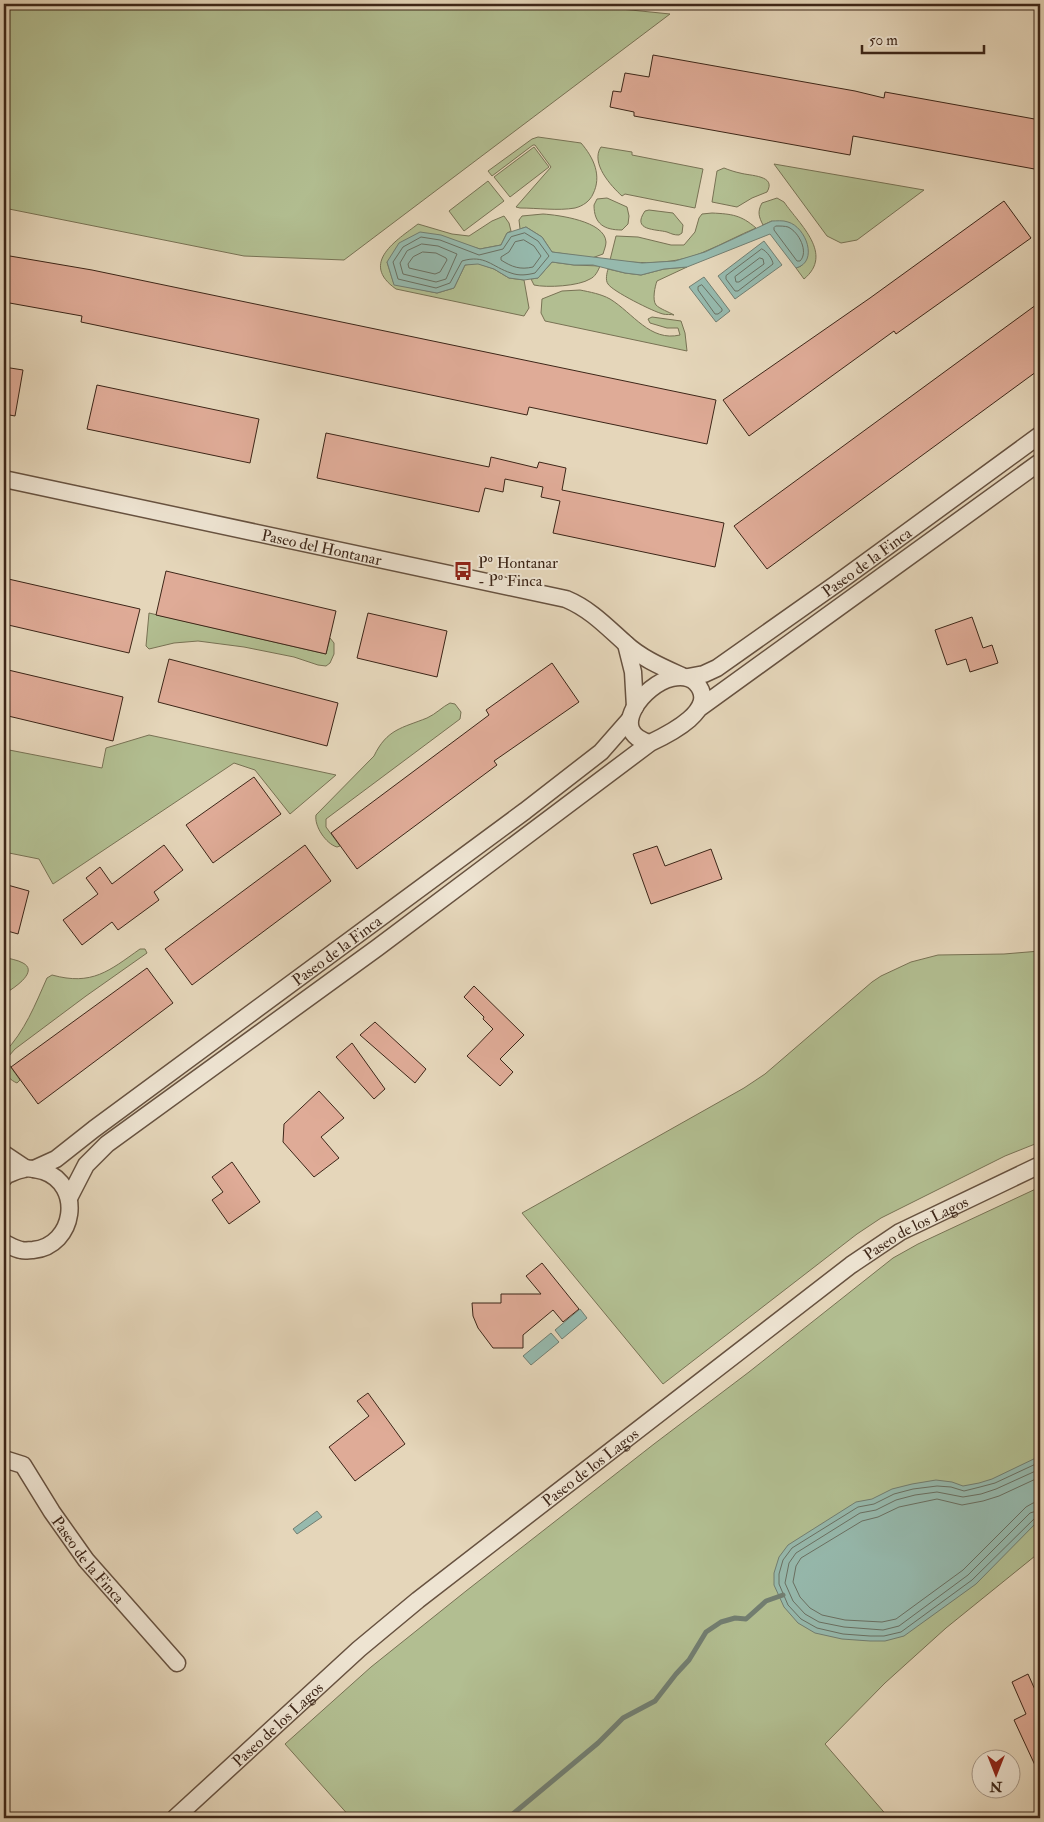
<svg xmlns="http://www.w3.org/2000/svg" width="1044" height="1822" viewBox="0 0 1044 1822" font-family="'IM FELL Double Pica',serif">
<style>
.green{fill:#b2be91;stroke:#787254}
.water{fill:#96b9ad;stroke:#727e71}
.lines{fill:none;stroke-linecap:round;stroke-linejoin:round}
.shore{stroke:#6a7062;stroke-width:1}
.stream{stroke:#727e71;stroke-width:5}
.building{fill:#dfab97;stroke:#3d2618}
.minor-casing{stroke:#675240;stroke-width:19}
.minor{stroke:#eee4d2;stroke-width:16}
.labels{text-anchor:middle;stroke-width:4;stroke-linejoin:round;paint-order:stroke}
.street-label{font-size:16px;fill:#3d2618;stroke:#eee4d2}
.poi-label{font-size:16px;fill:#3d2618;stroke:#eee4d2;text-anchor:start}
</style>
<rect width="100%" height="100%" fill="#e5d6ba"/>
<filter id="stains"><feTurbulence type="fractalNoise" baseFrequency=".004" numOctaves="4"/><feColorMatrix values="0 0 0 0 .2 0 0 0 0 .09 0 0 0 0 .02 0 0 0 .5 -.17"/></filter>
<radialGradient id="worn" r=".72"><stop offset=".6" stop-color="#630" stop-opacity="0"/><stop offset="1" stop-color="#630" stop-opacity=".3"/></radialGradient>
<g class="green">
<polygon points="4,4 572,4 670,14 344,260 244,256 4,208"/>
<path d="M538,137L581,143C594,158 602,176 593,194C590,201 583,206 575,208C558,211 538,208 520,208L516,207L551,167L535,145H533L492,176L488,171L532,139Z"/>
<polygon points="534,147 549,167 510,197 494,177"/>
<path d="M601,147L632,152V155L703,169L695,208L625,194L622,196C611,186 590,163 601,147Z"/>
<polygon points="774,164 924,190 857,240 841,243 827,236"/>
<path d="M724,168C729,170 735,172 740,173C750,176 777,175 767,192L752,198L737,207L712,202L717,171Z"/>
<polygon points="488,181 504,201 464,231 449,211"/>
<path d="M607,198L627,207L629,216L628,224L622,230C604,230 594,224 594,205L597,199Z"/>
<path d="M777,198L784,202C800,225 834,254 804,279L796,268L801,266L772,221L763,225C759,217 757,212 762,203Z"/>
<path d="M649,210L673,213L683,225L682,233L679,235C674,235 672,234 667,232C656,229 631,231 645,211Z"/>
<path d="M712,213C732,214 741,215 756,228C739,235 723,244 706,251C676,265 642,264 610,260L616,236L638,237L671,245H684L695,232L699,218L702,214Z"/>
<path d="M543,214C558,215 605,221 606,242C606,246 604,250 603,254L592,258L552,252L542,237L526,227L520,229L519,220L522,216Z"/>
<path d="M504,216L509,223L511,231L507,233L501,245L480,249L460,243L387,262L394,284L437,293L454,288L465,265L477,263L494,269L509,278L524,280L529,308L524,316L396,289C359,263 397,240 418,224L452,234L469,236L492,221Z"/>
<path d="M552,262L574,265L600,266C598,271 595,277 590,279C579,286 547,288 534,285L531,279L538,278Z"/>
<path d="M687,267L657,281C655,286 652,300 656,305C660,309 669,312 674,315C671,314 666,315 663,314C654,312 612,291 608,284C605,280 607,273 608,269L625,273L641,275L664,269Z"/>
<path d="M580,290C590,292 601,294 610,299C633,313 650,342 680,335L678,328H667L650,323L648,319L652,317L681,321L685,333L687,351L545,321L541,313L542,299L562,291Z"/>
<polygon points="149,613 326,654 330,638 334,643 334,654 330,663 326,666 318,665 294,657 244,647 198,641 174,643 149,649 146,646"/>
<path d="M450,703L455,704L461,712L460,719L326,819V827L340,846L337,847C326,844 314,826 316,815L374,756C387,729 402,728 427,718C436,714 442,707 450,703Z"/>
<polygon points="149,735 336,775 290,814 255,770 234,763 53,884 39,859 4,852 4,749 102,768 106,748"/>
<path d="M140,949H145L147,953L86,996L15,1049L8,1057V1063L20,1080L17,1083C3,1077 4,1066 4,1053C25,1031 35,1005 47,978L52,975C92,986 109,971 140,949Z"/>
<polygon points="1040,951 1040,1142 1005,1156 881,1218 857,1234 663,1384 522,1213 744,1088 765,1074 872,982 881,976 911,962 938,955 1004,954"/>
<path d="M4,957C10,959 18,960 23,963C40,972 11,990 4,994Z"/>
<polygon points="1040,1187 1040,1552 946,1628 885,1683 825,1744 889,1818 351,1818 285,1744 371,1667 466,1591 654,1444 749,1372 893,1258 918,1244"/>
</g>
<g class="water">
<path d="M772,221C776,221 783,220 788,222C806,227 819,262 796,268L770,234L687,267L664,269L641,275L625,273L593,265H574L552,262L538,278L524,280L509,278L494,269L478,264L465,265L454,288L437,293L394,285L387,262L399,243L420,232L441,235L480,249L501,245L507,233L526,227L542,237L552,252L642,263L675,261L705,252Z"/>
<polygon points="764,241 782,265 735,299 718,276"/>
<polygon points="704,277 730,311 716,322 689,287"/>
<polygon points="580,1309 587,1318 562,1339 555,1330"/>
<polygon points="551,1333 559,1342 531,1365 523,1356"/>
<polygon points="1040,1456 1040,1519 976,1584 904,1636 885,1641 870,1641 842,1639 815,1633 798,1623 784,1607 774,1585 774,1573 779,1557 788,1545 856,1502 872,1499 892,1489 912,1484 936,1480 952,1482 963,1486 979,1483 992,1479"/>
<polygon points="317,1511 322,1517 297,1534 293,1529"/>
</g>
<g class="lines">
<g class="shore">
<path d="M776,226C780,226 785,226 788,227C799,232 809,252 800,261H797L774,230V228Z"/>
<path d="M525,233L538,241L549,256L535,273C527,275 519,276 511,273C492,267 485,254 462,261L450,283L436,288L398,279L393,262L403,247L421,237L440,240L479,255L503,249L511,237Z"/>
<path d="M524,240L534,246L541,256L533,267C520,270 512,267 501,260V257L509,252L515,242Z"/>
<polygon points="422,244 438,246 457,254 446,279 436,282 403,274 400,263 407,251"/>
<path d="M762,249C767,251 773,260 773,264L738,291H735L726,279V276Z"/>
<polygon points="423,252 436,253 446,258 447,260 440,272 435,274 409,268 408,264 413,257"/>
<polygon points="760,258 763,259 764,264 739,282 736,282 735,277"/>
<polygon points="702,285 722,309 722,311 718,314 715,314 698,290 698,287"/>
<polyline points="1040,1462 995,1483 980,1487 964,1491 951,1487 937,1486 913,1489 894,1494 874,1504 858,1507 792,1548 783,1560 779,1574 779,1584 788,1605 801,1619 817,1628 843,1634 870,1636 884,1636 901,1632 972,1580 1035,1518 1040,1516"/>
<polyline points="1040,1469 996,1489 981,1494 963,1497 937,1492 915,1495 896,1500 876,1510 860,1513 796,1553 789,1563 785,1583 793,1601 805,1614 819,1622 844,1627 883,1630 899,1626 968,1575 1030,1513 1040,1510"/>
<polyline points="1040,1477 999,1496 983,1501 962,1505 937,1499 899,1507 878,1517 862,1521 801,1558 796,1566 793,1582 800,1597 810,1608 822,1615 845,1620 882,1622 896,1619 963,1570 1026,1507 1033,1503 1040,1502"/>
</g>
<polyline class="stream" points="508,1818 598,1743 623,1718 655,1701 676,1674 689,1660 706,1632 721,1622 735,1618 746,1619 766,1601 783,1595"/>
</g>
<g class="building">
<polygon points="653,55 855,91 884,98 885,92 1040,120 1040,170 853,136 850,155 634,116 634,112 610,107 613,91 621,92 625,73 649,77"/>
<polygon points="1004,201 1031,238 896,334 894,331 749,436 723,400 870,298"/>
<polygon points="4,255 92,270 716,400 707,444 529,407 527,415 81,322 82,316 4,302"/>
<polygon points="1040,302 1040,369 767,569 734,526"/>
<polygon points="4,367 23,370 15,416 4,414"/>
<polygon points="97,385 259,419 250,463 87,429"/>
<polygon points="326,433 489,467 491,457 537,468 539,462 566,468 562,490 724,523 715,567 553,533 560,501 541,497 543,487 505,479 503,492 485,488 479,512 317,478"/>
<polygon points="166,571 336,611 326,654 156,615"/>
<polygon points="4,578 140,609 129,653 4,624"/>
<polygon points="368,613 447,631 437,677 357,658"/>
<polygon points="972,617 983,648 992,645 998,663 970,672 966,659 947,665 935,630"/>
<polygon points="169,659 338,703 327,746 158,702"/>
<polygon points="552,663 579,702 494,761 497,765 357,869 331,833 489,715 486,710"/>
<polygon points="4,669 123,697 113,741 4,715"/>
<polygon points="254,777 281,814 213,863 186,825"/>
<polygon points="164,845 183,870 154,892 159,900 118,930 112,922 82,945 63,920 98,894 86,878 100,867 112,884"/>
<polygon points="305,845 331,881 192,985 165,949"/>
<polygon points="657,846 665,866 711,849 722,879 651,904 633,854"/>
<polygon points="4,884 29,891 18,934 4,930"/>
<polygon points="147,968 173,1003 38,1104 11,1067"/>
<polygon points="474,986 524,1035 500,1059 513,1072 500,1086 467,1056 493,1029 483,1019 484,1017 464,997"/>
<polygon points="375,1022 426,1069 415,1083 360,1035"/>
<polygon points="352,1043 385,1089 374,1099 336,1057"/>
<polygon points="319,1091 344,1118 321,1137 339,1158 314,1177 283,1142 284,1124"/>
<polygon points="232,1162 260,1202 229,1224 212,1200 223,1192 212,1177"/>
<polygon points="542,1263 579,1309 563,1322 553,1310 523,1335 523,1348 493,1348 478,1328 473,1316 472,1303 501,1303 501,1294 541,1294 526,1276"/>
<polygon points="368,1393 405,1444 355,1481 329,1447 369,1416 357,1401"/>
<polygon points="1028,1674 1040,1701 1040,1776 1014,1720 1026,1714 1012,1682"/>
</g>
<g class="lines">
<g class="minor-casing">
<g id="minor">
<path id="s1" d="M4,479L566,599C590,609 606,626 625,643C641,658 662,667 682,676"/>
<polyline points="626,644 633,672 635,707"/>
<path id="s2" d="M688,677L704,674L717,668L836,584L1040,435"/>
<polyline points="701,707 1040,462"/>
<polyline points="4,1154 25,1168"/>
<path id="s3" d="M34,1169L56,1159L94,1129L525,811L601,752L630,719"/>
<path d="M4,1178L6,1175C12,1173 18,1170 24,1169C30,1167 37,1170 43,1171C84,1185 75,1246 33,1250C29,1250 25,1251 21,1250C15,1249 9,1245 4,1243"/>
<path d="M69,1198L86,1165L107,1144L377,948L650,743C669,734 720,709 696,683C689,676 681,676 672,678C644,684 606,732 650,743"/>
<path id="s4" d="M4,1459L23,1465L52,1512L86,1560L177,1663"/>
<path id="s5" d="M175,1818L359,1649L418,1600L851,1265L900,1232L1040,1165"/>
</g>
</g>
<use href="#minor" class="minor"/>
</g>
<defs>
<g id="bus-bare" transform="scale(1.5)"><path d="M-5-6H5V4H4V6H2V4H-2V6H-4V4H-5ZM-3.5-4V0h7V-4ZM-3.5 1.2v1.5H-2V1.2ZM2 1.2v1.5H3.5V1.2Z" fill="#8f2418" stroke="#eee4d2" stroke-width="2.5" paint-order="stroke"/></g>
</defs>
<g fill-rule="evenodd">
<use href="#bus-bare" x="463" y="571"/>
</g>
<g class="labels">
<g class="street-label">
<text dy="6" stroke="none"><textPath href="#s1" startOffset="325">Paseo del Hontanar</textPath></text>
<text dy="6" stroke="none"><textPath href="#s2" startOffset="214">Paseo de la Finca</textPath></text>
<text dy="6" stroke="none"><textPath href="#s3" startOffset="374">Paseo de la Finca</textPath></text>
<text dy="6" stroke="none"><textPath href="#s5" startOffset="949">Paseo de los Lagos</textPath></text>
<text dy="6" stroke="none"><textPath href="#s5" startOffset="544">Paseo de los Lagos</textPath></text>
<text dy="6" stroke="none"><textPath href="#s4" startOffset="135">Paseo de la Finca</textPath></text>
<text dy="6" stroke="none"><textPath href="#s5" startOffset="139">Paseo de los Lagos</textPath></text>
</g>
<g class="poi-label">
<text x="478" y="568">Pº Hontanar<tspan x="478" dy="18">- Pº Finca</tspan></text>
</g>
</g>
<rect width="1044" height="1822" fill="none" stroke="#e5d6ba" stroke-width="20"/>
<rect x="5" y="5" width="1034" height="1812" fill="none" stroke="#3d2618" stroke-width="2.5"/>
<rect x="10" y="10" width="1024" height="1802" fill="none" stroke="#3d2618"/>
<g transform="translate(996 1774) rotate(180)"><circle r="24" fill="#eee4d2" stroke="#a79888"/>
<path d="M0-4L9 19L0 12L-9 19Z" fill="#8f2418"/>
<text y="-8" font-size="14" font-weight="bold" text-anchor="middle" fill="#3d2618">N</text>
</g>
<path d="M862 45v8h122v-8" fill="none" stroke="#3d2618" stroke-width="2.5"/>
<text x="869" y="45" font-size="15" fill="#3d2618" stroke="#eee4d2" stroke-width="4" paint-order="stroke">50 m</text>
<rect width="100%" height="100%" filter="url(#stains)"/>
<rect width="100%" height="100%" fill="url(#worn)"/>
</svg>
